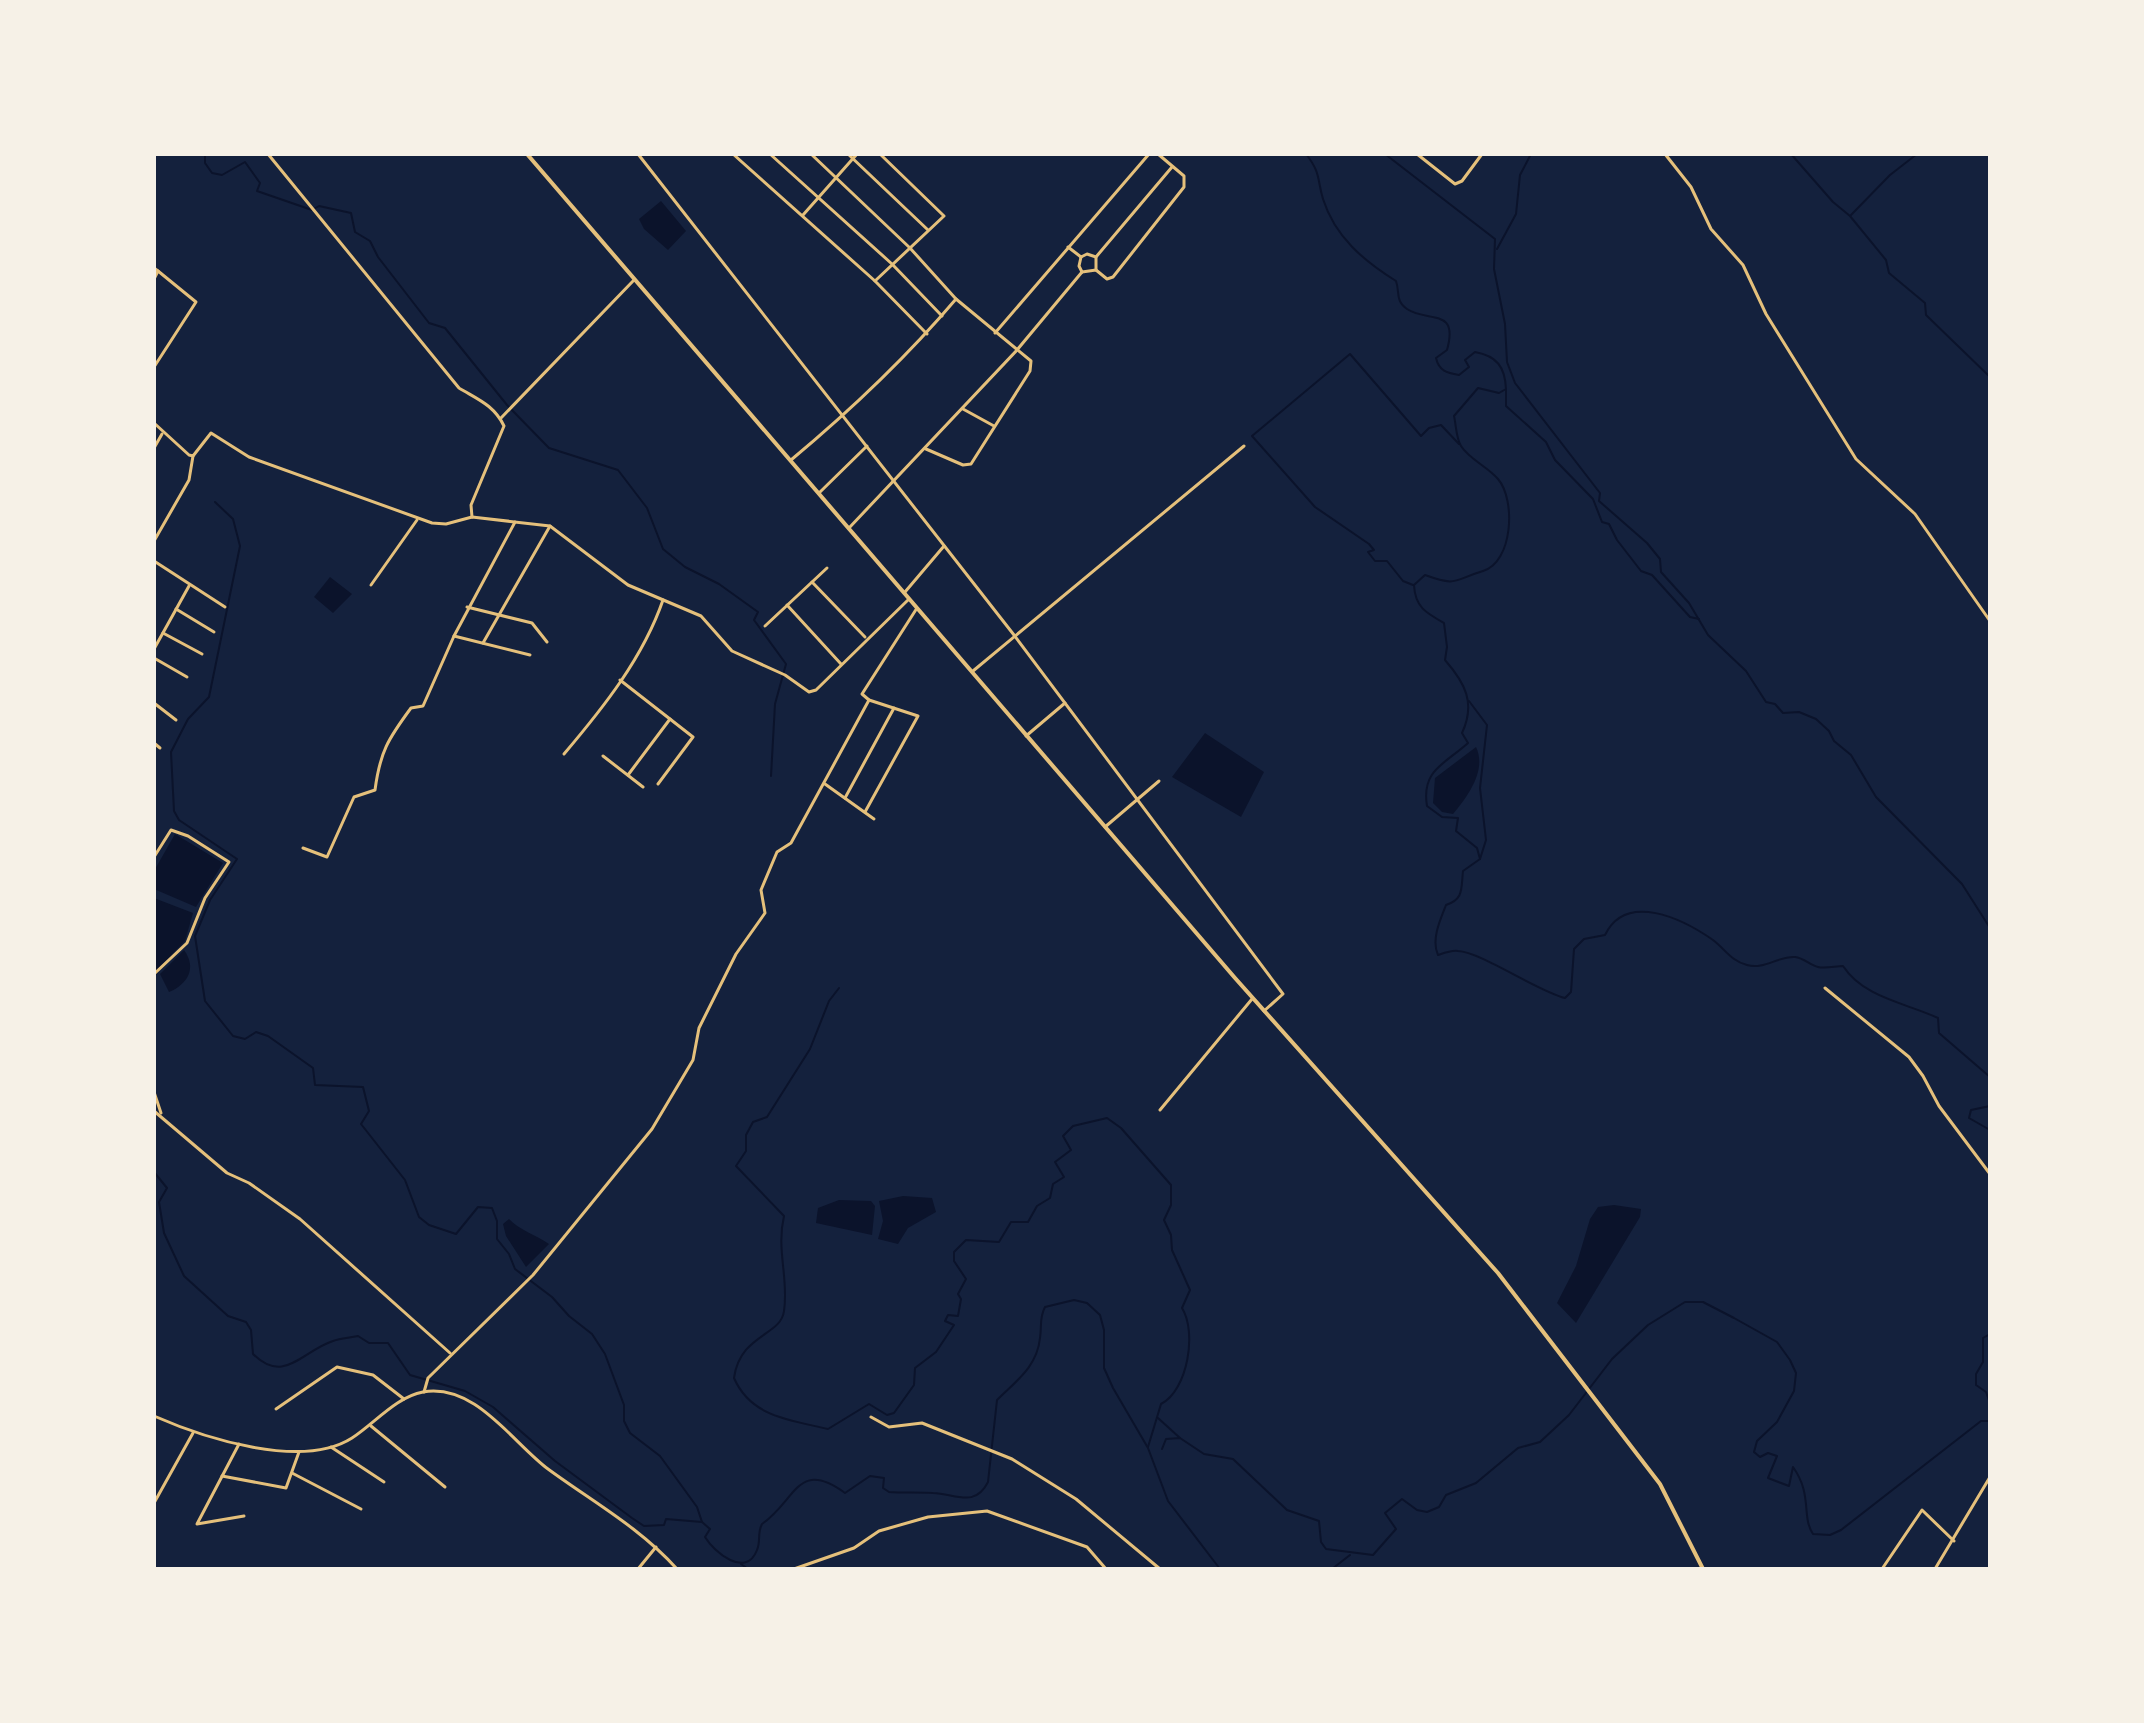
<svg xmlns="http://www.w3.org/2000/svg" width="2144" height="1723" viewBox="0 0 2144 1723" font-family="Ubuntu,sans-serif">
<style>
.water{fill:#0b132b}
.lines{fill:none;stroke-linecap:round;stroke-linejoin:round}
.stream{stroke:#0b132b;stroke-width:2}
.minor{stroke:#e5c07b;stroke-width:3}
.trunk{stroke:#e5c07b;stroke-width:4}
</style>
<rect width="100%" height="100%" fill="#14213d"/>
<g class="water">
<polygon points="661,201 686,231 668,250 644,229 639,219"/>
<polygon points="330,577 352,594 333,613 314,597"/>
<polygon points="1205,733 1264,772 1241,817 1172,777"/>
<path d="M1476,747C1487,770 1468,796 1453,814L1442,812L1433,803L1435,778Z"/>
<polygon points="175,834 223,863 196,907 154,889 154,871"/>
<polygon points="154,898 193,913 185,941 156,971"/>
<path d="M184,950C197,968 188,984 169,992L160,974Z"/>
<polygon points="903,1196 932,1198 936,1212 908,1228 898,1244 878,1239 883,1221 879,1201"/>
<polygon points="839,1200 871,1201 875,1206 872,1235 816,1223 818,1208"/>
<polygon points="1614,1205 1641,1209 1640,1217 1576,1323 1557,1303 1576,1266 1590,1219 1598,1207"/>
<path d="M509,1219C519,1230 536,1235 549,1244L526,1267L506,1236L503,1224Z"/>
</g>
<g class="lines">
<g class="stream">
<polyline points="205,154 205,163 212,173 222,175 245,162 260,183 257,191 312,210 319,206 351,213 355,232 370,241 378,257 429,323 445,328 507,405 549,448 618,470 647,508 663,549 685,567 719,584 758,612 754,620 786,664 775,704 771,776"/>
<path d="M1306,154C1321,173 1317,179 1323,199C1335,237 1364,261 1396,281C1400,292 1395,301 1407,309C1428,323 1459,307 1447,350L1436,358C1439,371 1447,373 1459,375L1469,367L1465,360L1475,352C1497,356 1505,367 1506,389L1499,393L1478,388L1454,416C1456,424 1456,438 1461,446C1469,459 1488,467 1498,479C1516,500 1513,562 1483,571C1453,580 1458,587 1425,575L1414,585C1415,607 1426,613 1444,623L1447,647L1445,660C1465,683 1476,703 1462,733L1468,743C1445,764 1421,770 1427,806L1442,817L1458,818L1456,831L1477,848L1480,859L1463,871C1461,889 1464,899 1446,905C1440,920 1431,940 1438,955C1444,953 1452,950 1458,951C1481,952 1537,991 1565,998L1571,992L1574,949L1584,939L1605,935C1626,891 1683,919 1713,940C1725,949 1731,961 1747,965C1764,970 1778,956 1795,957C1804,958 1810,965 1818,967C1825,969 1836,966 1843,966C1864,998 1906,1003 1938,1018L1939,1033L1990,1077"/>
<polyline points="1385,154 1495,239 1494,269 1505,324 1507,362 1515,383 1600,493 1599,501 1647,543 1660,559 1661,572 1689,603 1708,635 1746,671 1766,702 1775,704 1783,713 1799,712 1816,719 1829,731 1834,741 1851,755 1876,797 1962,884 1990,928"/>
<polyline points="1791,154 1833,202 1850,216 1886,260 1889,273 1925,303 1926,315 1990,377"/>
<polyline points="1851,215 1890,175 1917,154"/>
<polyline points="1497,249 1516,214 1520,175 1531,154"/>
<polyline points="1506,390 1506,406 1546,442 1555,460 1593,499 1602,522 1609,524 1617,540 1641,571 1652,575 1690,617 1699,619"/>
<polyline points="215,502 233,519 240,546 209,697 188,719 171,752 174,811 179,820 237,859 210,900 195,936 205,1001 233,1036 245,1039 256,1032 268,1036 313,1068 315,1085 363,1087 369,1111 361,1124 405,1180 419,1217 429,1225 456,1234 478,1207 492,1208 497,1221 497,1239 509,1254 515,1269 552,1297 569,1316 592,1334 605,1354 624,1405 624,1421 630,1433 660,1456 697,1507 702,1522"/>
<polyline points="1413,585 1403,581 1387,561 1375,561 1368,552 1374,550 1369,544 1315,507 1252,436 1350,354 1421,436 1429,428 1441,425 1459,444"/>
<polyline points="1469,701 1487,725 1480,788 1486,840 1480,859"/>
<path d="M839,988L829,1001L810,1049L767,1117L753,1122L746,1135V1151L736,1166L784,1216C776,1250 789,1279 784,1311C781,1336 740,1334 734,1378C751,1417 790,1420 828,1429L869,1404L887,1415L894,1413L914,1385L915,1368L936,1352L954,1325L945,1321L948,1315L958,1316L961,1299L958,1294L966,1279L954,1261V1252L966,1240L999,1242L1011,1222H1028L1037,1206L1050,1198L1053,1184L1064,1177L1055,1162L1071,1150L1063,1136L1073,1126L1107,1118L1121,1128L1171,1185V1205L1164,1220L1171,1235L1172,1250L1190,1290L1182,1308C1197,1332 1188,1390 1161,1404L1148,1447"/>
<polyline points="1990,1106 1971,1110 1969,1118 1990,1130"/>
<polyline points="154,1147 154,1160"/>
<path d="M154,1172L167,1188L159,1202L164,1233L184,1276L228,1316L246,1322L251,1330L253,1354C284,1385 302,1351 333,1341C341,1338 350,1338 358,1336L369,1343H388L410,1375L465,1391L493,1407L555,1461L632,1518L644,1526L664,1525L666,1519L702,1522L710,1529L705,1537C714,1552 746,1579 757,1550C761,1541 757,1533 762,1524C796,1501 797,1458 845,1493L870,1476L884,1478L883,1488L889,1492C904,1493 919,1492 933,1493C956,1494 975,1508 988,1482L997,1400C1016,1381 1037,1367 1040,1338C1042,1326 1039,1318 1045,1307L1074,1300L1087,1303L1100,1315L1104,1330V1368L1113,1388L1148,1448L1168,1501L1220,1569"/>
<polyline points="1990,1334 1983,1338 1983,1362 1976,1374 1976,1385 1986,1392 1990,1403"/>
<polyline points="1158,1418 1180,1438"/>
<path d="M1162,1449L1166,1439L1180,1438L1204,1454L1233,1459L1287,1510L1319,1521L1321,1542L1326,1549L1373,1555L1396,1529L1385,1513L1402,1499L1417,1510L1427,1512L1439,1507L1446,1495L1476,1483L1518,1448L1540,1442L1569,1415L1612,1359L1648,1325L1685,1302H1703L1734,1318L1777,1342L1790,1360L1796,1373L1794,1391L1777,1422L1757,1441L1754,1452L1760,1457L1768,1453L1777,1456L1768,1478L1789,1486L1793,1467C1813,1495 1801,1516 1813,1534L1830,1535L1841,1530L1981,1421H1990"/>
<polyline points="741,1564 748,1569"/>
<polyline points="1332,1569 1350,1555"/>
</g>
<g class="minor">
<path d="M268,154L459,388C477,399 494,405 504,426L471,505L472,517"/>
<polyline points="638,154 1014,635 1283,994 1264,1011"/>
<polyline points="733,154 875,281"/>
<polyline points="770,154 892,264 942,316"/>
<polyline points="811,154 910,248 956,299 1031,361 1030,371 971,464 963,465 926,449"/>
<polyline points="848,154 928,230"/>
<polyline points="880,154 944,216 875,281 927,334"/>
<polyline points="1417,154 1455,184 1462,181 1482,154"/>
<polyline points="1665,154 1691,187 1711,229 1743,265 1766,314 1856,459 1915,514 1990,621"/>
<polyline points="803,215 857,154"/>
<polyline points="1068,247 1081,257"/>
<polyline points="1081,257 1087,254 1096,257"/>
<polyline points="1081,257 1079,266 1082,272"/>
<polyline points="154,268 158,271 154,279"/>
<polyline points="1096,270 1096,257 1172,167"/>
<polyline points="1082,272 1096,270 1107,279 1113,277 1184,187 1184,176 1158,154"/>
<polyline points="995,333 1149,154"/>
<polyline points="154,367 196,302 158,271"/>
<polyline points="963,409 994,426"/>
<polyline points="501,418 634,280"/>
<polyline points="154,423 189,455 193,456 211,433 249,457 432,523 446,524 472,517 550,526 628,585 701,616 732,651 785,675 809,692 816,690 909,599"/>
<polyline points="154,448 162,434"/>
<path d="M791,460C851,410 905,359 956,299"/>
<polyline points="819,493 867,446"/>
<polyline points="515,522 454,636 530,655"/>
<polyline points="849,528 1017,350 1082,272"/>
<polyline points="154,541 189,480 193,456"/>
<polyline points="154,561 225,607"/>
<polyline points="812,582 865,637"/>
<polyline points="371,585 417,520"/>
<polyline points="905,592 944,546"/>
<polyline points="787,605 841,664"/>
<polyline points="467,607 532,623 547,642"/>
<polyline points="176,609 214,632"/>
<polyline points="765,626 827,568"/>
<polyline points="163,633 202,654"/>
<polyline points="483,643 550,526"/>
<polyline points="154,649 189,586"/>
<polyline points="154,658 187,677"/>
<polyline points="973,671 1244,446"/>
<polyline points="620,680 693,737 658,784"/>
<polyline points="154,703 176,720"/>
<polyline points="1026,736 1065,703"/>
<polyline points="154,743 160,748"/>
<path d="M564,754C603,708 643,658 663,600"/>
<polyline points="603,756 643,787"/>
<polyline points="628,775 670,719"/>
<polyline points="825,784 874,819"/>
<polyline points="845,798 894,708"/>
<polyline points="865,812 918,716 869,700"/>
<polyline points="1105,827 1159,781"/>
<path d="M303,848L327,857L354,797L375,790C380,752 388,739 411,708L423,706L454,636"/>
<polyline points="154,857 171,830 188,836 229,862 205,898 187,943 154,974"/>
<polyline points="1825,988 1909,1057 1923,1076 1939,1106 1990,1174"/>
<polyline points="154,1092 161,1113"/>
<polyline points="1160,1110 1252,999"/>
<polyline points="154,1111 227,1173 249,1183 300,1219 450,1353"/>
<polyline points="424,1392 428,1378 533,1275 652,1129 693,1060 699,1028 736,954 765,913 761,890 777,852 791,843 869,700 862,694 917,608"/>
<polyline points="276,1409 337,1367 373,1375 404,1399"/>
<path d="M154,1416C204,1438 302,1470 352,1438C375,1423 396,1397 423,1392C475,1383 512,1442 548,1469C593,1502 639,1527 677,1569"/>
<polyline points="871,1417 889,1427 922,1423 1012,1459 1076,1499 1160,1569"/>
<polyline points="371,1426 445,1487"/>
<polyline points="239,1444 197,1524 244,1516"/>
<polyline points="331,1447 384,1482"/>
<polyline points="292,1473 361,1509"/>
<polyline points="222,1476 286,1488 299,1452"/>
<polyline points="154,1503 193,1433"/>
<polyline points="638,1569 656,1547"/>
<polyline points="794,1569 854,1548 879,1531 928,1517 987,1511 1087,1547 1106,1569"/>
<polyline points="1882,1569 1922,1510 1954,1541"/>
<polyline points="1935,1569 1990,1477"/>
</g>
<polyline class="trunk" points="527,154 1235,978 1498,1273 1660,1484 1703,1569"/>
</g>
<rect width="2144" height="1723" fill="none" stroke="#f6f1e7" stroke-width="312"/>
</svg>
